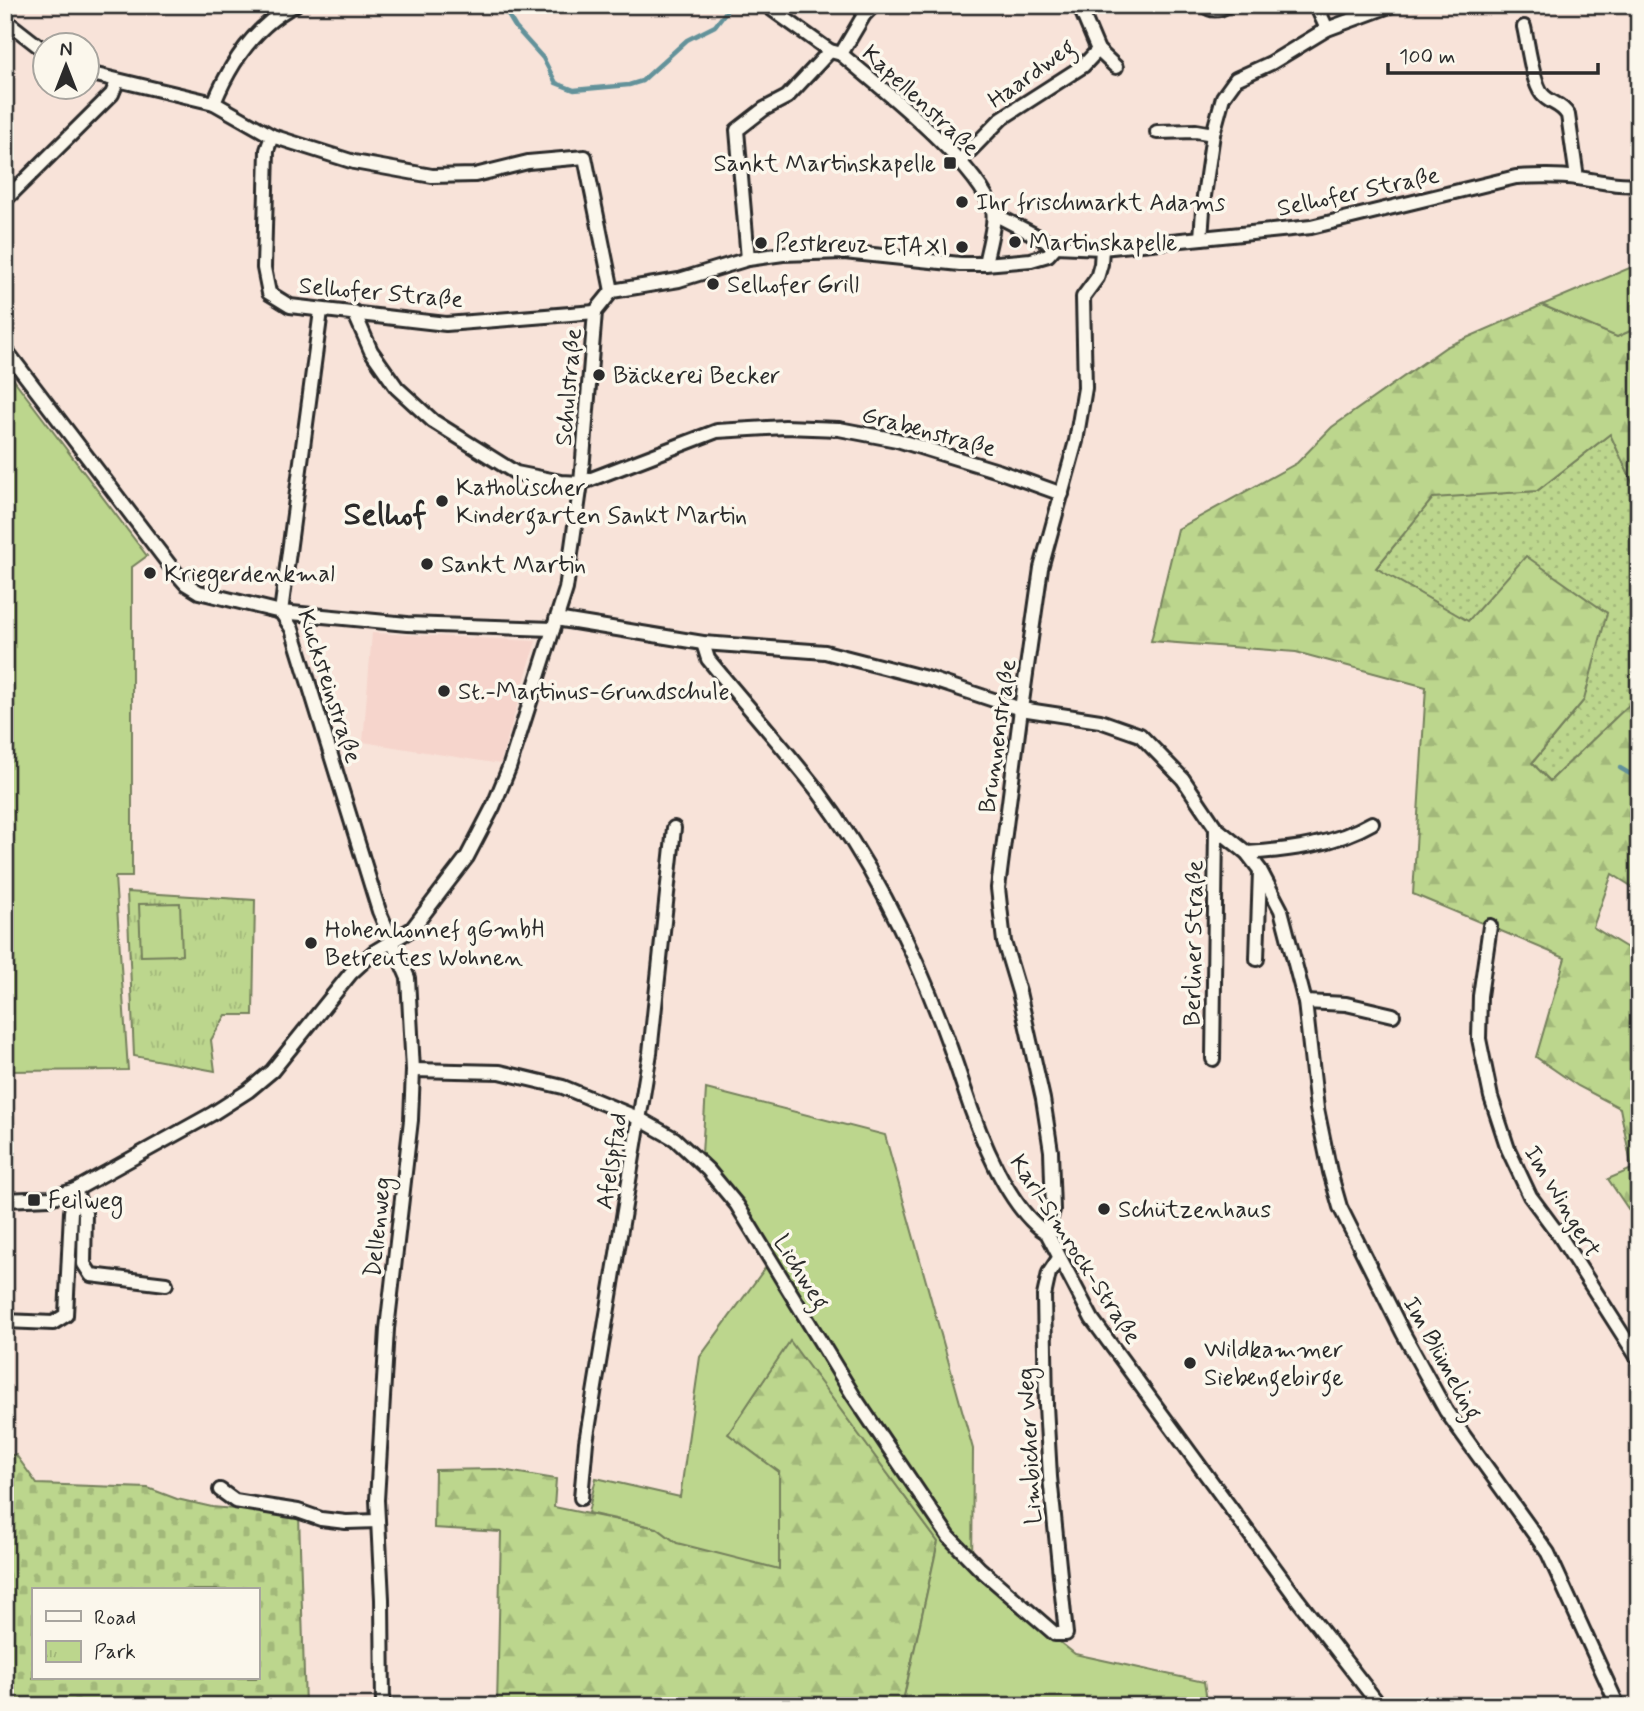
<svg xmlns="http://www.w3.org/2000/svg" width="1644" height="1711" viewBox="0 0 1644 1711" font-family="Mynerve,sans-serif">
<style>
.built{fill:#f6d5cc}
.grass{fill:url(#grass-dots);stroke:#74805c;stroke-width:2}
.forest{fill:url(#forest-firs);stroke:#74805c;stroke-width:2}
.cemetery{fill:url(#cemetery-stones);stroke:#74805c;stroke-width:2;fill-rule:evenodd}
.park{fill:url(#park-tufts);stroke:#74805c;stroke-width:2}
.garden{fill:#bcd68d;stroke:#74805c;stroke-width:2}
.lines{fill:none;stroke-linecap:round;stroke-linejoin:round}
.stream{stroke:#63929a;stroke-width:4.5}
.street-casing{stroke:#2b2b2b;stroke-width:18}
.street{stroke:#fbf7ec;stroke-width:12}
.poi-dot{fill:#2b2b2b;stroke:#fbf7ec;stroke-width:2.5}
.labels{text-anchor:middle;stroke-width:7;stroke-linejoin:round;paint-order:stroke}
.street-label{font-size:24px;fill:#2b2b2b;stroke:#fbf7ec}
.poi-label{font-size:24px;fill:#2b2b2b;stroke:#fbf7ec;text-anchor:start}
.district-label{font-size:32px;font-weight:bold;fill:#2b2b2b;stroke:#fbf7ec}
</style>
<defs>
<pattern id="grass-dots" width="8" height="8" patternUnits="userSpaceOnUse" patternTransform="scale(1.75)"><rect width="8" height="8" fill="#bcd68d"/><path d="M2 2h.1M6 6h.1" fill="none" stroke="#a2b87a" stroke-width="1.8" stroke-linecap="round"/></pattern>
<pattern id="forest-firs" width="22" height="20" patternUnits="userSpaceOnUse" patternTransform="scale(1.75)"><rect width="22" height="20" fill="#bcd68d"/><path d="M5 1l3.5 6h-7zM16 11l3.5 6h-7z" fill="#a2b87a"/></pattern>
<pattern id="cemetery-stones" width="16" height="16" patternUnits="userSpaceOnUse" patternTransform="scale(1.75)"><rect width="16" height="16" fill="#bcd68d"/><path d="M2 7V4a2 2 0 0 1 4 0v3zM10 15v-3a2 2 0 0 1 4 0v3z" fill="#a2b87a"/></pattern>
<pattern id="park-tufts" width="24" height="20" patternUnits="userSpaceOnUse" patternTransform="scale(1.75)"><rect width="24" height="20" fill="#bcd68d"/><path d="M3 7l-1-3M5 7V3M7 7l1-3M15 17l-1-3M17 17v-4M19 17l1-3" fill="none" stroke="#a2b87a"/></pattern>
</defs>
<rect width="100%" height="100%" fill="#f8e3d9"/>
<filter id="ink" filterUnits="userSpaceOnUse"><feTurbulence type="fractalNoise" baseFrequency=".0143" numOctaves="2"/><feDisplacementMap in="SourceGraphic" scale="14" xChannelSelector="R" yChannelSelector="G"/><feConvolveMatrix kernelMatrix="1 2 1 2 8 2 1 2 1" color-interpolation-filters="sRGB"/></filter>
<g filter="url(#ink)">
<polygon class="built" points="372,633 536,641 500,764 363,742"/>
<polygon class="grass" points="1610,434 1639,497 1639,703 1632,702 1550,781 1532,763 1584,700 1468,622 1376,568 1433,497 1537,491"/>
<g class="forest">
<polygon points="1542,305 1617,337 1639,327 1639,497 1610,434 1537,491 1433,498 1376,568 1468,621 1526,556 1607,613 1584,700 1532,763 1550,781 1632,702 1639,703 1639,891 1612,874 1593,927 1639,955 1639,1022 1635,1027 1639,1030 1639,1225 1608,1179 1632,1169 1620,1108 1578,1086 1536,1057 1565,958 1413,894 1426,687 1296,652 1151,641 1178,529 1297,463 1332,427 1446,347"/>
<polygon points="790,1340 938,1542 902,1706 497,1706 501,1532 434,1528 435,1470 496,1469 556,1479 554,1507 657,1528 677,1543 779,1472 728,1434"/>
</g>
<path class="cemetery" d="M5,1455H16L37,1484L148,1488L177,1499L212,1507L299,1515L305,1706H5ZM33,1590H257V1678H33Z"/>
<polygon class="park" points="127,892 255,900 253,1015 226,1015 211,1040 215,1071 134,1056"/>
<g class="garden">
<polygon points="1639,264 1639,327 1617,337 1542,305"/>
<polygon points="5,368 147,556 132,567 132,877 115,877 128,1070 5,1071"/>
<polygon points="180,903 182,955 141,956 139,904"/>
<polygon points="706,1089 885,1135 973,1449 972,1573 1075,1654 1204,1682 1208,1706 902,1706 938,1542 790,1341 728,1434 779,1472 779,1569 677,1543 657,1528 588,1513 596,1478 680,1497 700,1357 774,1256 740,1199 702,1154"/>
</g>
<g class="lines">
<g class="stream">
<polyline points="502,5 516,28 543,58 556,83 574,90 629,85 642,81 687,40 715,26 731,5"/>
<polyline points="1620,768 1639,779"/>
</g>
<g class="street-casing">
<g id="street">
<polyline points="766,5 830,51 838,53"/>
<polyline points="1079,5 1098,50 1116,67"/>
<path d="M1204,5C1212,12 1220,10 1228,5"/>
<polyline points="1316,5 1327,29"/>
<polyline points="5,20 46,52"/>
<path d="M1524,27C1528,44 1532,81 1542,94C1550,104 1560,102 1568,115L1577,178"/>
<path d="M841,54C881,88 977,163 993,211C996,222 987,252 985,264"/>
<polyline points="841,54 864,15 874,5"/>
<polyline points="88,73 214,103 272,136 354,162 432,176 475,175 528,162 585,157 612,291"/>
<path d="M214,103C230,64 256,25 295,5"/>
<polyline points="1157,132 1196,131 1213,134"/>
<polyline points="272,136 267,150 264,268 269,293 290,306 446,324 595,312"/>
<polyline points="960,161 1002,118 1083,66 1098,50"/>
<polyline points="5,200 112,94 117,82"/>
<path d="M994,214L1056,246L1102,248L1311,227L1516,177C1537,176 1557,175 1578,178C1599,181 1617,186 1639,184"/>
<polyline points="1201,238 1204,196 1213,134 1223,97 1236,79 1271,63 1327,29 1392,5"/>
<polyline points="748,259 737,130 764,109 787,97 830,51"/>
<polyline points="612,291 679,280 748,259 783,254 844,252 960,264 985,264 1031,260 1048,255 1056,246"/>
<polyline points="321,311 281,612 292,629 379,911 408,978 413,1070 411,1120 387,1329 377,1500 382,1599 383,1706"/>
<polyline points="354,312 371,351 397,388 433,421 516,473 561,482 581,483 717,431 785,427 839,429 897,440 998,471 1062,494"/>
<polyline points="5,349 171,567 186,584 199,592 281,612 407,624 553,629"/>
<polyline points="556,619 703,643 825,652 930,679 1021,709 1100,721 1140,735 1183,779 1216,828 1247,853 1260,870 1281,910 1305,1002 1317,1109 1330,1172 1340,1207 1403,1333 1446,1411 1548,1553 1618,1706"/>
<path d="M703,643L708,659C744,703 782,745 817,790C884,879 930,983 964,1088C978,1131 1008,1210 1047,1233L1092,1319L1298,1600L1380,1706"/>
<path d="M1247,853C1290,850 1334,845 1372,823"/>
<polyline points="1490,926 1480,996 1479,1039 1491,1097 1508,1149 1530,1196 1559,1235 1639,1360"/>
<polyline points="1257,959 1260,871"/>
<polyline points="1305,1002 1346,1004 1393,1015"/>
<polyline points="1213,1059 1216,828"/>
<polyline points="413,1070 500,1072 563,1087 638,1118 675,1139 708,1170 737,1205 853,1395 949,1537 979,1568 1055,1634 1066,1634 1050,1477 1046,1405 1044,1296 1049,1273 1059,1258"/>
<polyline points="75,1191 85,1213 84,1264 91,1275 166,1284"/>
<polyline points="5,1200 50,1198 75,1190 212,1114 248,1091 272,1071 351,973 374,952 412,929 467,857 493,807 509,768 566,589 581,483 595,312 612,291"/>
<polyline points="1047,1233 1053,1210 1051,1151 1043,1099 1019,992 1004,942 998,888 1021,709 1041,568 1076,441 1085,388 1083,297 1097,278 1101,264 1102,248"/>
<polyline points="5,1321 53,1323 66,1315 71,1212 75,1190"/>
<polyline points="220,1490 235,1501 298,1511 321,1519 346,1522 378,1521"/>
<polyline points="581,1498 586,1442 650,1053 674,828"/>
</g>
</g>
<use href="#street" class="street"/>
</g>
</g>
<g class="poi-dot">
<rect x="943" y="156" width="14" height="14" rx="3.5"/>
<circle cx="962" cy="202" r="7"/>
<circle cx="1015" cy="242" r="7"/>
<circle cx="761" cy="243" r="7"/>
<circle cx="962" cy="247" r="7"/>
<circle cx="713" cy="284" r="7"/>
<circle cx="599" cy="375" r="7"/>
<circle cx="442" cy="501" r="7"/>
<circle cx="427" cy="564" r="7"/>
<circle cx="150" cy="573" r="7"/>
<circle cx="444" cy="691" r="7"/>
<circle cx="311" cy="943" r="7"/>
<rect x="27" y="1193" width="14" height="14" rx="3.5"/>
<circle cx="1104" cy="1209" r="7"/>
<circle cx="1190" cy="1363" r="7"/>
</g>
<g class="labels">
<g class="street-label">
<text transform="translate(1031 73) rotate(-36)" y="8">Haardweg</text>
<text transform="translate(921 100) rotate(43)" y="8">Kapellenstraße</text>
<text transform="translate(1358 191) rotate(-12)" y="8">Selhofer Straße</text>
<text transform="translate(381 292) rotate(5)" y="8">Selhofer Straße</text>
<text transform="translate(568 387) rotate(-85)" y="8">Schulstraße</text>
<text transform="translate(929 431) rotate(15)" y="8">Grabenstraße</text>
<text transform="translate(330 686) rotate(72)" y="8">Kucksteinstraße</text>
<text transform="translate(997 736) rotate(-82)" y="8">Brunnenstraße</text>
<text transform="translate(1193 943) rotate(-89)" y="8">Berliner Straße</text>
<text transform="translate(611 1161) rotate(-81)" y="8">Afelspfad</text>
<text transform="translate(1563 1201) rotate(59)" y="8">Im Wingert</text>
<text transform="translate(377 1227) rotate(-84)" y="8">Dellenweg</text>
<text transform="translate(1076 1249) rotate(57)" y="8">Karl-Simrock-Straße</text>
<text transform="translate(802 1272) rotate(58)" y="8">Lichweg</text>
<text transform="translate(1443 1358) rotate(61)" y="8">Im Blümeling</text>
<text transform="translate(1029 1446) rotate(-93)" y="8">Limbicher Weg</text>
</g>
<g class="poi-label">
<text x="936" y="171" text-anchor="end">Sankt Martinskapelle</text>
<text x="976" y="210">Ihr frischmarkt Adams</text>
<text x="1029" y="250">Martinskapelle</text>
<text x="775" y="251">Pestkreuz</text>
<text x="948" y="255" text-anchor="end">ETAXI</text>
<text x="727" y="292">Selhofer Grill</text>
<text x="613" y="383">Bäckerei Becker</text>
<text x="456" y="495">Katholischer<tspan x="456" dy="28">Kindergarten Sankt Martin</tspan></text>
<text x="441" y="572">Sankt Martin</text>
<text x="164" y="581">Kriegerdenkmal</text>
<text x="458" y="699">St.-Martinus-Grundschule</text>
<text x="325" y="937">Hohenhonnef gGmbH<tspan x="325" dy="28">Betreutes Wohnen</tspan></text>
<text x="48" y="1208">Feilweg</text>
<text x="1118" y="1217">Schützenhaus</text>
<text x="1204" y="1357">Wildkammer<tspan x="1204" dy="28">Siebengebirge</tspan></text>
</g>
<g class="district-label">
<text x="385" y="524">Selhof</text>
</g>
</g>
<rect width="1644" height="1711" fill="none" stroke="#fbf7ec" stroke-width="28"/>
<rect x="14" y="14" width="1616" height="1683" fill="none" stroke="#2b2b2b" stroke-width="2.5" filter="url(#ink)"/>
<rect x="32" y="1588" width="228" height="91" fill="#fbf7ec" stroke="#a8a59f" stroke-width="2"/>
<rect x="46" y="1611" width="35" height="10" fill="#fbf7ec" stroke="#a8a59f" stroke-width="2"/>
<text x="94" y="1624" font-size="21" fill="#2b2b2b">Road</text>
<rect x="46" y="1641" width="35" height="21" fill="url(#park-tufts)" stroke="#a8a59f" stroke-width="2"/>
<text x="94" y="1658" font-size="21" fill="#2b2b2b">Park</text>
<g transform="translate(66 66)"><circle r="33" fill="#fbf7ec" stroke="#a8a59f" stroke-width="2"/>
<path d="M0-5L12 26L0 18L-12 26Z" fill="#2b2b2b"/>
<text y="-10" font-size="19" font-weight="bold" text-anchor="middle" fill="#2b2b2b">N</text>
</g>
<path d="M1388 63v10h210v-10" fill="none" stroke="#2b2b2b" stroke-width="3.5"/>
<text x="1399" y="63" font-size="21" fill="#2b2b2b" stroke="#fbf7ec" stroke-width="5" paint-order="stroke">100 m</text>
</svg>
